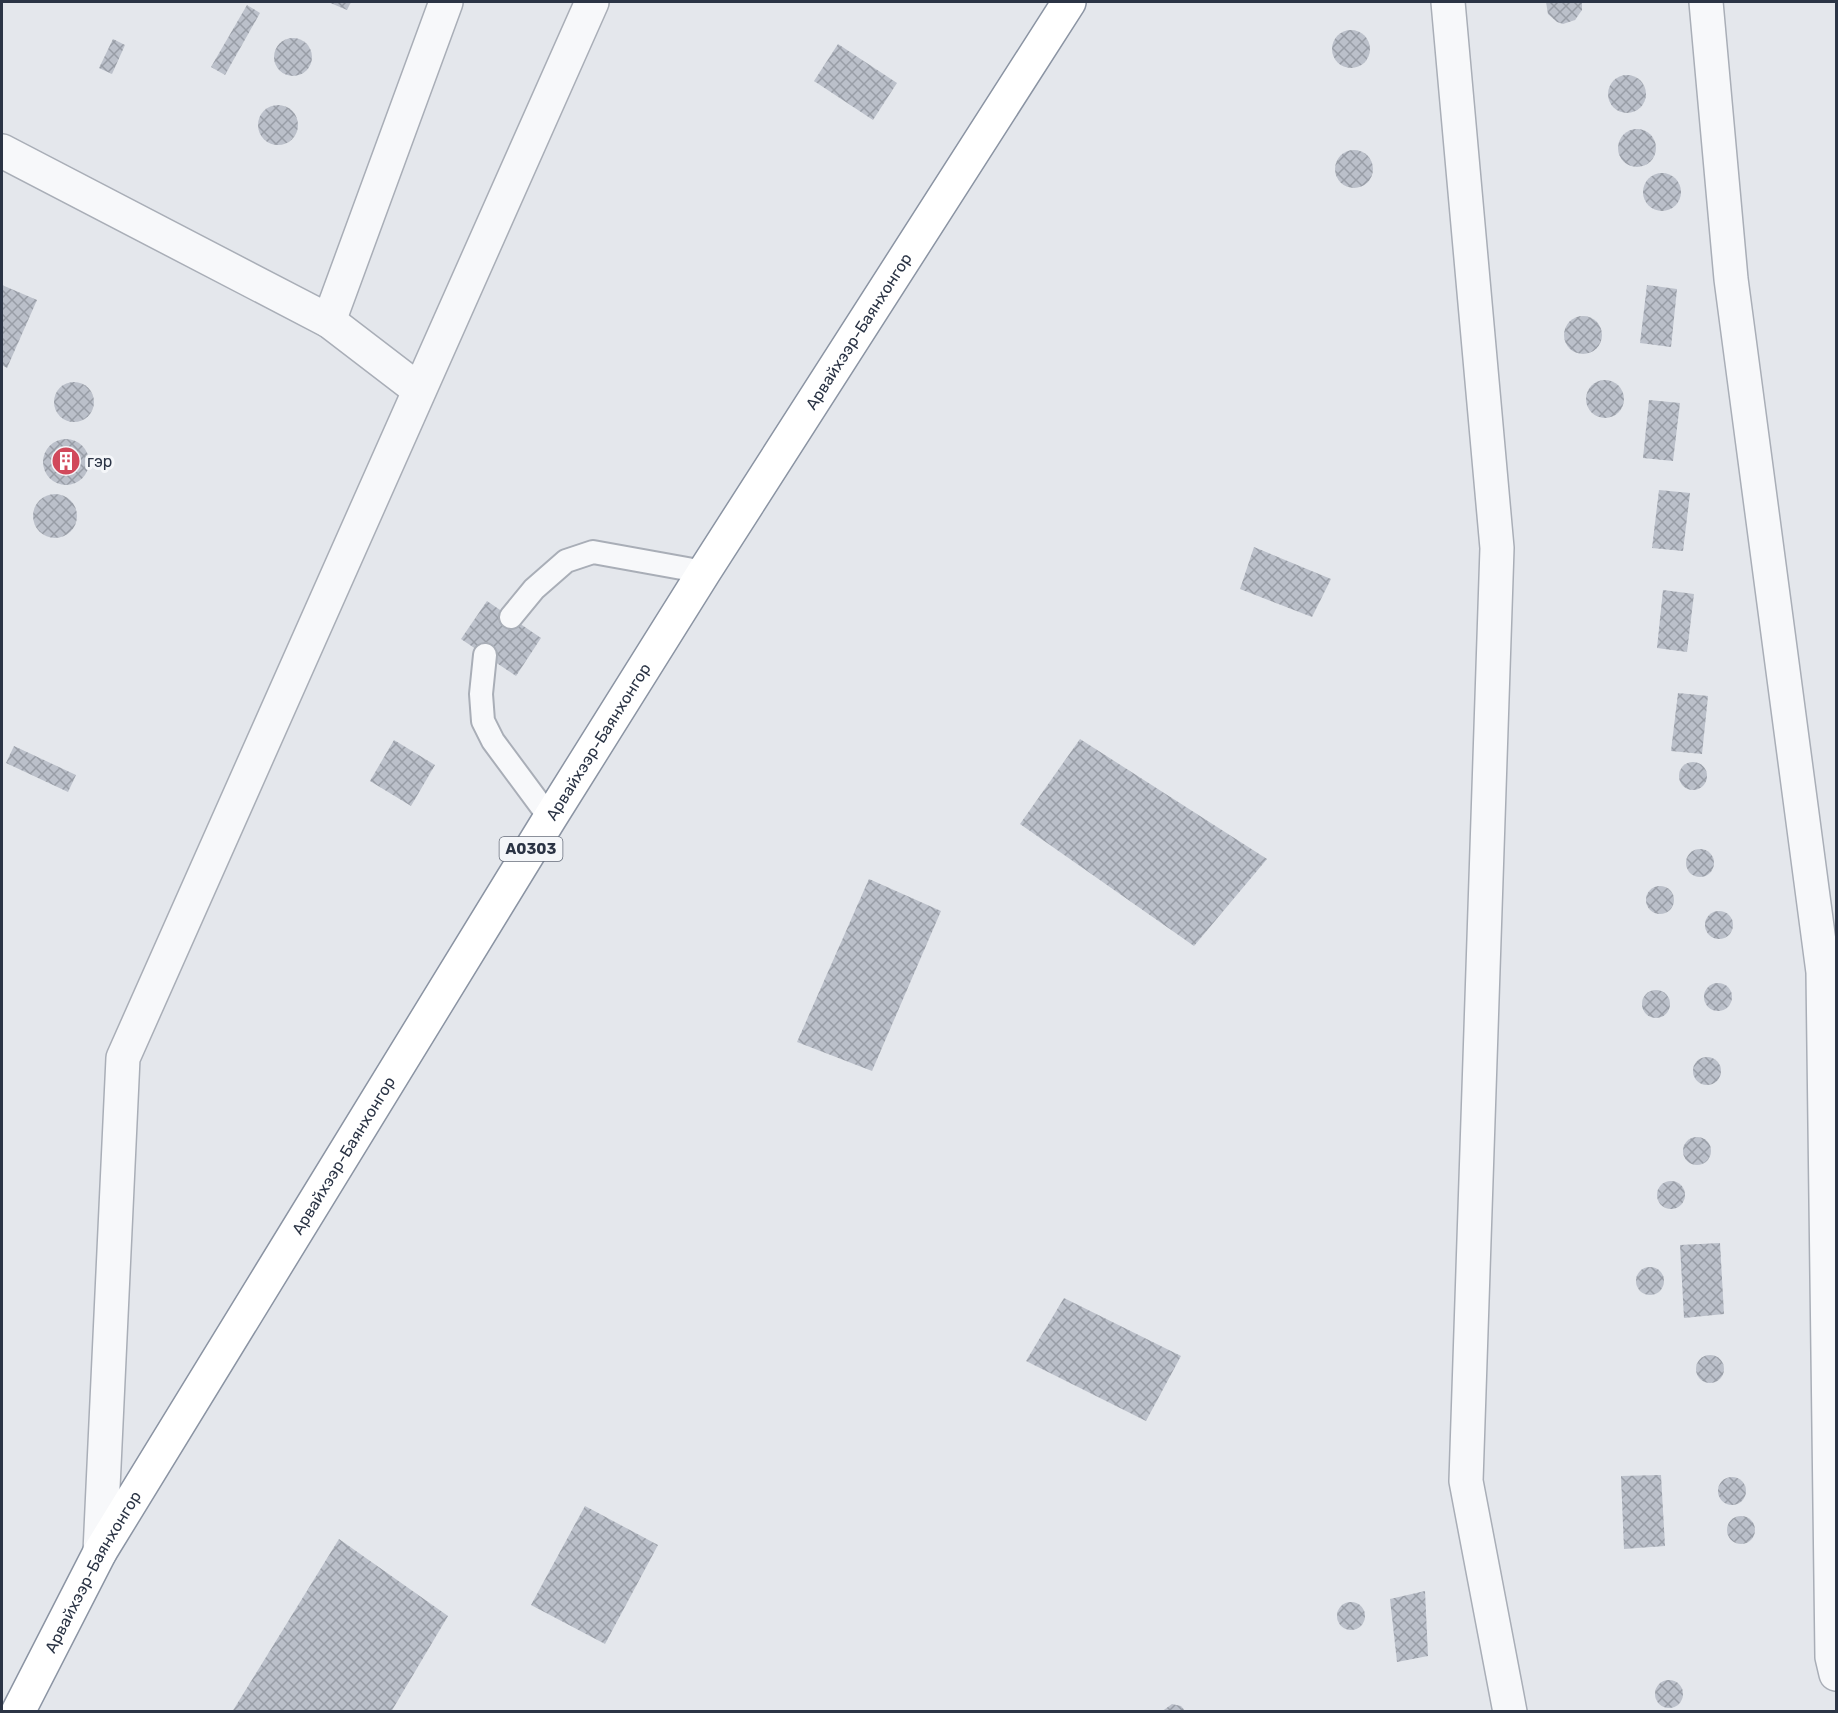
<svg xmlns="http://www.w3.org/2000/svg" width="1838" height="1713" viewBox="0 0 1838 1713" font-family="Rubik,sans-serif">
<style>
.building{fill:url(#building-cross-hatch)}
.lines{fill:none;stroke-linecap:round;stroke-linejoin:round}
.lane-casing{stroke:#a9aeb7;stroke-width:26}
.street-casing{stroke:#a9aeb7;stroke-width:36}
.highway-casing{stroke:#8b94a3;stroke-width:36}
.lane{stroke:#f7f8fa;stroke-width:22}
.street{stroke:#f7f8fa;stroke-width:33}
.highway{stroke:#fff;stroke-width:33}
.labels{text-anchor:middle;stroke-width:6;stroke-linejoin:round;paint-order:stroke}
.shield{fill:#f4f6f9;stroke:#676e7b;stroke-width:1.5}
.shield-label{font-size:15px;font-weight:bold;fill:#2b3445}
.street-label{font-size:16px;fill:#2b3445;stroke:#f4f6f9}
.poi-label{font-size:16px;fill:#2b3445;stroke:#f4f6f9;text-anchor:start}
</style>
<defs>
<pattern id="building-cross-hatch" width="8" height="8" patternUnits="userSpaceOnUse" patternTransform="scale(1.5)"><rect width="8" height="8" fill="#bbc0ca"/><path d="M0 0l8 8M0 8l8-8" fill="none" stroke="#989da6"/></pattern>
</defs>
<rect width="100%" height="100%" fill="#e4e7ec"/>
<g class="building">
<polygon points="328,2 351,2 347,10"/>
<polygon points="1546,2 1582,2 1582,10 1575,20 1563,24 1557,22 1548,14"/>
<polygon points="247,5 260,13 225,75 211,67"/>
<circle cx="1351" cy="49" r="19"/>
<circle cx="293" cy="57" r="19"/>
<polygon points="113,39 125,45 112,74 99,68"/>
<polygon points="838,44 897,83 873,120 814,81"/>
<circle cx="1627" cy="94" r="19"/>
<circle cx="278" cy="125" r="20"/>
<circle cx="1637" cy="148" r="19"/>
<circle cx="1354" cy="169" r="19"/>
<circle cx="1662" cy="192" r="19"/>
<polygon points="2,285 37,300 7,368 2,365"/>
<polygon points="1647,285 1677,289 1671,347 1640,343"/>
<circle cx="1583" cy="335" r="19"/>
<circle cx="1605" cy="399" r="19"/>
<circle cx="74" cy="402" r="20"/>
<polygon points="1649,400 1680,403 1673,461 1643,458"/>
<circle cx="66" cy="462" r="23"/>
<polygon points="1659,490 1690,493 1683,551 1652,548"/>
<circle cx="55" cy="516" r="22"/>
<polygon points="1254,547 1331,579 1312,617 1240,589"/>
<polygon points="1663,590 1694,594 1687,652 1657,648"/>
<polygon points="487,601 541,638 516,676 461,639"/>
<polygon points="1678,693 1708,696 1702,754 1671,751"/>
<polygon points="1080,739 1267,859 1194,946 1020,824"/>
<polygon points="394,740 435,765 411,806 370,781"/>
<polygon points="14,746 76,775 68,792 6,763"/>
<circle cx="1693" cy="776" r="14"/>
<circle cx="1700" cy="863" r="14"/>
<polygon points="869,879 941,911 872,1071 797,1042"/>
<circle cx="1660" cy="900" r="14"/>
<circle cx="1719" cy="925" r="14"/>
<circle cx="1718" cy="997" r="14"/>
<circle cx="1656" cy="1004" r="14"/>
<circle cx="1707" cy="1071" r="14"/>
<circle cx="1697" cy="1151" r="14"/>
<circle cx="1671" cy="1195" r="14"/>
<polygon points="1720,1243 1724,1314 1684,1318 1680,1245"/>
<circle cx="1650" cy="1281" r="14"/>
<polygon points="1064,1298 1181,1356 1146,1421 1026,1361"/>
<circle cx="1710" cy="1369" r="14"/>
<polygon points="1661,1475 1665,1546 1624,1549 1621,1476"/>
<circle cx="1732" cy="1491" r="14"/>
<polygon points="585,1506 658,1545 605,1644 531,1605"/>
<circle cx="1741" cy="1530" r="14"/>
<polygon points="339,1539 448,1616 391,1712 232,1712"/>
<polygon points="1425,1591 1428,1656 1397,1662 1390,1599"/>
<circle cx="1351" cy="1616" r="14"/>
<circle cx="1669" cy="1694" r="14"/>
<polygon points="1172,1704 1181,1706 1186,1712 1161,1712"/>
</g>
<g class="lines">
<g class="lane-casing">
<g id="lane">
<polyline points="511,617 534,589 566,561 593,552 704,572"/>
<polyline points="485,655 481,694 483,721 493,741 550,818"/>
</g>
</g>
<g class="street-casing">
<g id="street">
<polyline points="1448,2 1497,548 1466,1481 1510,1712"/>
<polyline points="1706,2 1731,279 1823,972 1832,1657 1836,1674"/>
<polyline points="2,151 329,321 419,390"/>
<polyline points="329,321 446,2"/>
<polyline points="100,1552 123,1058 592,2"/>
</g>
</g>
<g class="highway-casing">
<g id="highway">
<path id="s1" d="M18,1712L100,1552L550,818L704,572L1069,2"/>
</g>
</g>
<use href="#lane" class="lane"/>
<use href="#street" class="street"/>
<use href="#highway" class="highway"/>
</g>
<defs>
<g id="building-disc" transform="scale(1.5)"><circle r="9.5" fill="#d1495b" stroke="#f4f6f9"/><path d="M-4-6H4V6H1V3H-1V6H-4ZM-2.5-4.3h1.7v1.8h-1.7ZM.8-4.3h1.7v1.8H.8ZM-2.5-1h1.7V.8h-1.7ZM.8-1h1.7V.8H.8Z" fill="#fff"/></g>
</defs>
<g fill-rule="evenodd">
<use href="#building-disc" x="66" y="461"/>
</g>
<g class="labels">
<rect class="shield" x="499.5" y="837" width="63" height="24" rx="4.5"/>
<g class="shield-label">
<text x="531" y="854">A0303</text>
</g>
<g class="street-label">
<text dy="6" stroke="none"><textPath href="#s1" startOffset="1617">Арвайхээр-Баянхонгор</textPath></text>
<text dy="6" stroke="none"><textPath href="#s1" startOffset="1131">Арвайхээр-Баянхонгор</textPath></text>
<text dy="6" stroke="none"><textPath href="#s1" startOffset="645">Арвайхээр-Баянхонгор</textPath></text>
<text dy="6" stroke="none"><textPath href="#s1" startOffset="159">Арвайхээр-Баянхонгор</textPath></text>
</g>
<g class="poi-label">
<text x="87" y="467">гэр</text>
</g>
</g>
<rect width="1838" height="1713" fill="none" stroke="#2b3445" stroke-width="6"/>
</svg>
